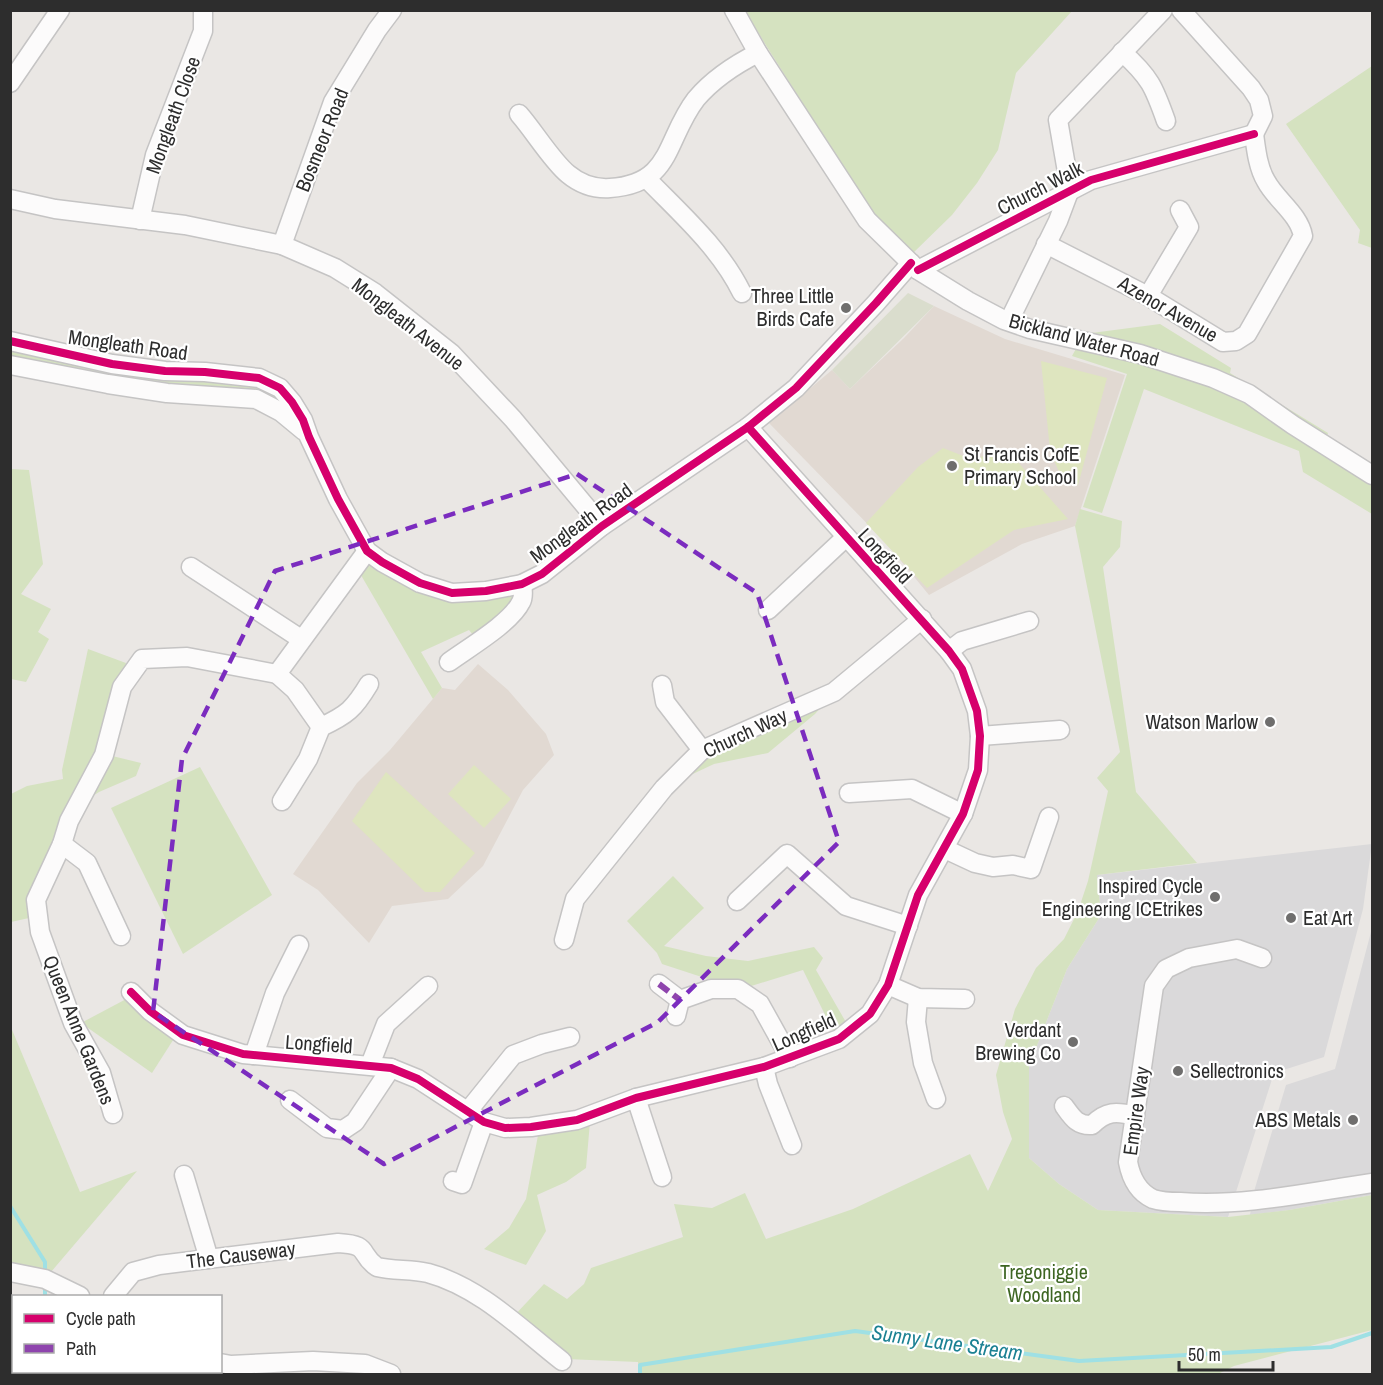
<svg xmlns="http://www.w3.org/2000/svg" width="1383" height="1385" viewBox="0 0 1383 1385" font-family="'Archivo Narrow',sans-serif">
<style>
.industrial{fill:#dad9da}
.education{fill:#e1d9d2}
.green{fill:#d5e2c0}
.cemetery{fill:#daddcd}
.pitch{fill:#dee5bf}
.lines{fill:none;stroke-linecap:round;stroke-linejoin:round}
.stream{stroke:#9fe0e4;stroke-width:4}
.minor-casing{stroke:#c5c4c4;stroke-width:21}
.minor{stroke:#fcfbfb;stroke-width:18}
.quiet{stroke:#8e44ad;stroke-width:6;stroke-dasharray:12 6;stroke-linecap:butt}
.cycleway-casing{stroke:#fff;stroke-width:11}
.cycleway{stroke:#d6006c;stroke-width:8}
.marked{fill:none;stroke:#7b2cbf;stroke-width:4.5;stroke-dasharray:12 8;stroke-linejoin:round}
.poi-dot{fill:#6f6e6d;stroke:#fff;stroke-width:2}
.labels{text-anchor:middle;stroke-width:4.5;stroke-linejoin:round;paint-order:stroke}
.street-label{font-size:20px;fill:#2d2d2d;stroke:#fff}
.poi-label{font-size:20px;fill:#2d2d2d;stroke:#fff;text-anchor:end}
.park-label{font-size:20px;fill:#3d6522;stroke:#fff}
.water-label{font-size:21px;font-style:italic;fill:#1b8193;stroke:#fff}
</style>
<rect width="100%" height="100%" fill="#eae7e4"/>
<g class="industrial">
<polygon points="1372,844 1363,909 1324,1057 1274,1073 1228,1217 1098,1210 1059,1184 1029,1158 1029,1066 1067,969 1101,915 1097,875"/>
<polygon points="1372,928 1372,1195 1289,1210 1250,1215 1255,1188 1286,1085 1335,1069"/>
</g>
<g class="education">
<polygon points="934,306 1005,339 1125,375 1075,526 1022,544 929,595 887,544 769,423 832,370 850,389 904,338"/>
<polygon points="478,664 508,690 546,734 554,755 523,790 483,866 448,899 392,906 369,943 318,890 293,874 357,783 390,750 442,688 455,690"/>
</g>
<g class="green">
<polygon points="745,11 1072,11 1016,73 998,150 977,183 952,215 911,255 873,216 831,153 833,151 767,47"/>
<polygon points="1372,66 1372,248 1358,243 1360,230 1286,124"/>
<polygon points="1160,324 1231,368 1230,373 1328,433 1323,449 1372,481 1372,514 1303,472 1299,451 1144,389 1102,513 1083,507 1127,374 1072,356 1084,334"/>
<polygon points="11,346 258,383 276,391 295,416 170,389 11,361"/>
<polygon points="11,469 29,470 43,564 21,594 51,609 38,632 49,639 26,682 11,679"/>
<polygon points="1080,509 1122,521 1120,547 1103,567 1136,792 1197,863 1097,875 1101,915 1067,969 1029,1066 1029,1158 1059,1184 1098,1210 1228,1217 1289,1210 1372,1195 1372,1330 1234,1366 1218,1374 639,1374 638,1362 566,1359 511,1319 544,1284 567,1299 584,1284 591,1268 683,1237 674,1204 712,1208 745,1193 766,1239 853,1209 970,1154 988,1191 1012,1139 1003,1112 996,1075 1015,1009 1036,968 1064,939 1078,911 1088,881 1108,791 1097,778 1120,752 1075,526"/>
<polygon points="368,558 427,593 515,590 516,604 473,635 469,630 421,652 442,688 433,699 358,570"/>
<polygon points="88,649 126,663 100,753 141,763 136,776 99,792 66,813 29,902 29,918 11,922 11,794 27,786 63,779 62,770"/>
<polygon points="824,704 815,714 768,753 714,764 680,780 709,751"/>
<polygon points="200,767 272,895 183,954 111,808"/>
<polygon points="673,876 704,908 664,946 706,956 748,961 814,947 823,958 816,970 847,1024 834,1033 803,970 748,987 717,982 662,964 657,953 627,921"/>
<polygon points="130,997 175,1037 152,1073 81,1023"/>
<polygon points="10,1025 80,1192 137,1171 45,1279 11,1272"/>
<polygon points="590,1122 586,1168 566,1182 537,1195 546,1231 526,1265 484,1249 509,1228 526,1199 539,1130"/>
</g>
<polygon class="cemetery" points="908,293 934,306 850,389 832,370"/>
<g class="pitch">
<polygon points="1041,361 1107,378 1078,485 1063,482 1050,450"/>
<polygon points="943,448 971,459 1008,451 1068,519 1014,530 927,588 866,523 918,467"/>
<polygon points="474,765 511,799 484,828 448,794"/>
<polygon points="386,772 475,853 440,892 425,892 352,821"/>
</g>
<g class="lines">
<g class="stream">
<polyline points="10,1206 45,1262 45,1269"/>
<polyline points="45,1296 45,1290"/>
<polyline points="150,1372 155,1374"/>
<polyline points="640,1374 640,1365 855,1331 1079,1361 1331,1347 1372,1333"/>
</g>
<g class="minor-casing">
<g id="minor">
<polyline points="734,10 758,53 867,220 918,270 968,301 1004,320 1030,329 1140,354 1213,378 1249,394 1293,425 1372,475"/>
<polyline points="1181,10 1251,88 1259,100 1263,116 1254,134"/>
<path d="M1122,52C1150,77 1154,87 1166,121"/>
<polyline points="10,83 60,10"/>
<path d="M519,114C534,131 552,161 568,174C580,184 595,189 610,188C673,184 665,139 696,99C713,79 734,65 758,53"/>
<path d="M647,179C681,214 720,248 742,293"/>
<polyline points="10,199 55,209 185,225 282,245 335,268 375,293 451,353 513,419 602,526"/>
<polyline points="140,220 155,155 203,31 203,10"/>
<path d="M1046,244L1148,296L1223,342L1236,341L1247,334L1303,236C1299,214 1276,200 1266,181C1258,168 1256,149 1254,134"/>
<polyline points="282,245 333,102 377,30 392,10"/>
<polyline points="918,270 1091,180 1254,134"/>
<polyline points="1148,296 1189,227 1180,210"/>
<polyline points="1009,321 1058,221 1070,189 1058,120 1163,10"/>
<polyline points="10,341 112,364 165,371 205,372 259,378 280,388 292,402 303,420 309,437 338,499 367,551 382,562 420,583 452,593 486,591 522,584 542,574 602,526 748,427 796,388 876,303 911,263"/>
<polyline points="10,365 108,384 167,393 256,399 281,412 304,431"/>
<polyline points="191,567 301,639"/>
<polyline points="768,610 846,537"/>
<polyline points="949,651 962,641 1029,621"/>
<path d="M449,662C468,648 511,623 521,602C524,597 523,590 522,584"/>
<polyline points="662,685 665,702 702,750"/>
<polyline points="321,727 295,690 277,674 367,551"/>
<polyline points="980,736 1060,730"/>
<polyline points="849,793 912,789 963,814"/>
<path d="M282,801L308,759L321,727C347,715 354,709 369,684"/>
<polyline points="62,844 87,863 121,936"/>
<polyline points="945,849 975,863 993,867 1013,865 1031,869 1049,817"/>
<polyline points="737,901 787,854 846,906 908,926"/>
<polyline points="564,940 575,899 664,788 702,750 834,692 922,619"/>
<path d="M1262,958L1237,949L1189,958L1166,969L1154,986L1128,1162C1131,1178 1138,1192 1153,1199C1162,1202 1171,1202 1180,1202C1244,1207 1309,1192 1372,1183"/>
<polyline points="659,984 680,1000"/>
<polyline points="888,985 918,998 965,999"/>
<polyline points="131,992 150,1011 183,1035 243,1054 391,1068 418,1079 484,1122 505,1128 531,1127 577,1120 636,1098 764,1067 839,1039 870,1014 888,985 918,895 963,814 978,770 980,736 977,711 962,669 949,651 748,427"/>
<polyline points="918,998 916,1022 923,1063 936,1099"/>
<polyline points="676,1016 680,1000 711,989 738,989 760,1004 790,1058"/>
<polyline points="254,1055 275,993 299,945"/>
<polyline points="370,1065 386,1024 428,986"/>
<polyline points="764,1067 768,1084 792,1145"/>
<polyline points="636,1098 662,1177"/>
<polyline points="290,1100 327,1128 343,1130 355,1122 391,1068"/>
<path d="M1064,1106C1072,1117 1077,1126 1092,1125C1106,1111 1116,1111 1135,1116"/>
<polyline points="468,1111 513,1055 542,1044 570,1037"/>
<polyline points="113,1114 101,1073 73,1023 40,932 36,900 62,844 69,821 104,755 122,687 142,659 187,657 277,674"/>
<polyline points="184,1175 209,1259"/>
<polyline points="453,1181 462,1184 484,1122"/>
<polyline points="10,1272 45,1279 80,1296"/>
<path d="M113,1296L133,1272L159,1265L338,1243C372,1245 357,1253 377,1267C394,1271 411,1269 428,1273C480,1287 521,1329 562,1361"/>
<polyline points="220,1363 231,1365 313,1361 365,1364 391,1374"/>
<polyline points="20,1372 25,1374"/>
</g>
</g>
<use href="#minor" class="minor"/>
<polyline class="quiet" points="659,984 680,1000"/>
<g class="cycleway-casing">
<g id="cycleway">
<polyline points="918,270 1091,180 1254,134"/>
<polyline points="10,341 112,364 165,371 205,372 259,378 280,388 292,402 303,420 309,437 338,499 367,551 382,562 420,583 452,593 486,591 522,584 542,574 602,526 748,427 796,388 876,303 911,263"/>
<polyline points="131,992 150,1011 183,1035 243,1054 391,1068 418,1079 484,1122 505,1128 531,1127 577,1120 636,1098 764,1067 839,1039 870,1014 888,985 918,895 963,814 978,770 980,736 977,711 962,669 949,651 748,427"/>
</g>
</g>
<use href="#cycleway" class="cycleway"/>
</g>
<path class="marked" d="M577,474L757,593L839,842L658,1022L384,1164L153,1012L182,759L275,571Z"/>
<g class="poi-dot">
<circle cx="846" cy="308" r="6"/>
<circle cx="952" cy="466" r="6"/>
<circle cx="1270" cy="722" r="6"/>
<circle cx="1215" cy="897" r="6"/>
<circle cx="1291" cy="918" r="6"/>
<circle cx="1073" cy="1042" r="6"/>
<circle cx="1178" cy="1071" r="6"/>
<circle cx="1353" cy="1120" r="6"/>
</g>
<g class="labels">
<g class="street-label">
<text transform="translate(173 115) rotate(-70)" y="7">Mongleath Close</text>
<text transform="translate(322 140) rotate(-68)" y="7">Bosmeor Road</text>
<text transform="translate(1040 188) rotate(-27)" y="7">Church Walk</text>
<text transform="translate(1168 309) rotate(30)" y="7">Azenor Avenue</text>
<text transform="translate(408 324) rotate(38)" y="7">Mongleath Avenue</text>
<text transform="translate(1084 340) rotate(15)" y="7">Bickland Water Road</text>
<text transform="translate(128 345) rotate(8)" y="7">Mongleath Road</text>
<text transform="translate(581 523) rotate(-36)" y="7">Mongleath Road</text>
<text transform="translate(885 556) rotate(47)" y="7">Longfield</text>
<text transform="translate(745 733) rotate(-25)" y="7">Church Way</text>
<text transform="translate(79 1030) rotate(68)" y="7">Queen Anne Gardens</text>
<text transform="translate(804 1032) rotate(-24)" y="7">Longfield</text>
<text transform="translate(319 1044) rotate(4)" y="7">Longfield</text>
<text transform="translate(1136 1111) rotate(-82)" y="7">Empire Way</text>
<text transform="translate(241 1255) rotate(-7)" y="7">The Causeway</text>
</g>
<g class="poi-label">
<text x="834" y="303">Three Little<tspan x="834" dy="23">Birds Cafe</tspan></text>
<text x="964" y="461" text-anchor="start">St Francis CofE<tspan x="964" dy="23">Primary School</tspan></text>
<text x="1258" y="729">Watson Marlow</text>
<text x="1203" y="893">Inspired Cycle<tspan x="1203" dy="23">Engineering ICEtrikes</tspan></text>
<text x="1303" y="925" text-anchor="start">Eat Art</text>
<text x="1061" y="1037">Verdant<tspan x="1061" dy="23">Brewing Co</tspan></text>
<text x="1190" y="1078" text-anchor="start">Sellectronics</text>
<text x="1341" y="1127">ABS Metals</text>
</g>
<g class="park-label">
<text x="1044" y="1279">Tregoniggie<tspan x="1044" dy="23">Woodland</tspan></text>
</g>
<g class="water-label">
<text transform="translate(947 1343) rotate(8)" y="7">Sunny Lane Stream</text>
</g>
</g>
<rect width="1383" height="1385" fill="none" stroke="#2d2d2d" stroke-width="24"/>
<rect x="12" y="1295" width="210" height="78" fill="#ffffff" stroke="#ababab" stroke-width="1.5"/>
<rect x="24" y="1314" width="30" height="9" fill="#d6006c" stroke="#ababab" stroke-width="1.5"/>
<text x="66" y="1325" font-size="18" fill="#2d2d2d">Cycle path</text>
<rect x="24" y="1344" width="30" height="9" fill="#8e44ad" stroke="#ababab" stroke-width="1.5"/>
<text x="66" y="1355" font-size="18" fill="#2d2d2d">Path</text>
<path d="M1179 1361v9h94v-9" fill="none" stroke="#2d2d2d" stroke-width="3"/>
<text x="1188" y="1361" font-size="18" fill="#2d2d2d" stroke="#ffffff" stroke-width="4.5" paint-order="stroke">50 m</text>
</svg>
